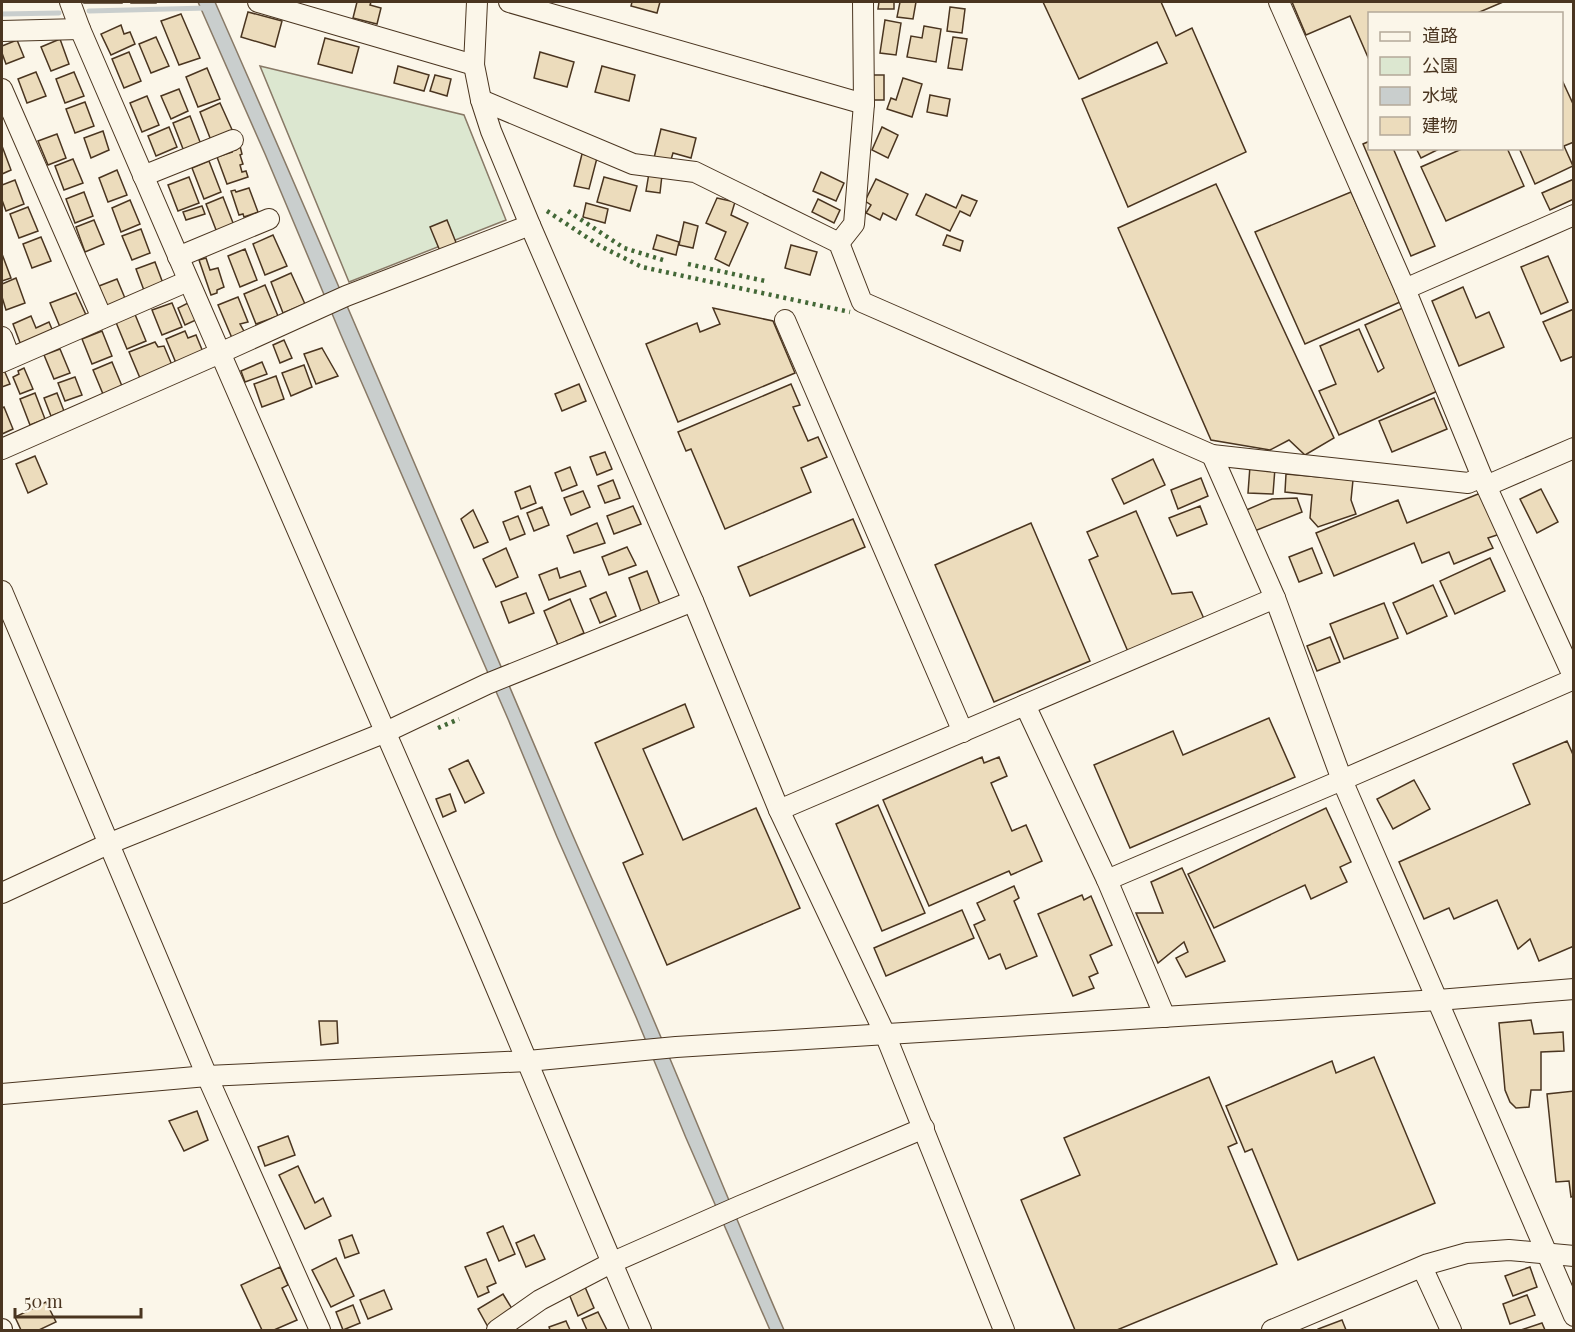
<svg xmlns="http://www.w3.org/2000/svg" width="1575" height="1332" viewBox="0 0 1575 1332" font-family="'Playfair Display','Noto Sans JP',serif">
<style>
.green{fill:#dce7d0;stroke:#887966;stroke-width:1.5}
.water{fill:#c9cecd;stroke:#887966;stroke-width:1.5}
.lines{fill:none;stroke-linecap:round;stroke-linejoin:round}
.stream{stroke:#c9cecd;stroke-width:5}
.building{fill:#ecdcbc;stroke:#4a3520;stroke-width:1.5}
.minor-casing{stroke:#4a3520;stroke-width:22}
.minor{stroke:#fbf6e9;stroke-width:20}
.hedge{stroke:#436837;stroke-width:4.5;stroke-dasharray:3 4.5;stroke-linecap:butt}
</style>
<rect width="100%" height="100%" fill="#fbf6e9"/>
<polygon class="green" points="260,66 464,115 506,220 349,282"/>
<path class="water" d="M198,2H215C332,267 445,535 559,803C587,870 618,935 646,1002C693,1112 737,1222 784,1330H770L686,1138L636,1017L557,837L508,719L341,335L265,154Z"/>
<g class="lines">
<g class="stream">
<polyline points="89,11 207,8"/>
<polyline points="2,14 59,13"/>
</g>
</g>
<g class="building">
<rect x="84" y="2" width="38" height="1"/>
<rect x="131" y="2" width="25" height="1"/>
<polygon points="357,2 371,2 370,5 381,8 377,24 353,18"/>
<polygon points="632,2 660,2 657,13 631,6"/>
<polygon points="879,2 894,2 894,9 878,9"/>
<polygon points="900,2 916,2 913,19 897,17"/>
<polygon points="1043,2 1161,2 1176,36 1192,28 1246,152 1128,207 1082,99 1167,63 1157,42 1079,79"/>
<polygon points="1292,2 1503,2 1475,14 1370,14 1370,62 1350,16 1306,35"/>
<polygon points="950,7 965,9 962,33 947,31"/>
<polygon points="248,12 282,21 275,47 241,37"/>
<polygon points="181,14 200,58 179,65 161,21"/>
<polygon points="885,20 901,23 896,55 880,53"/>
<polygon points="121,25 124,34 130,32 135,44 111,55 101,34"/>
<polygon points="924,26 941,29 936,62 907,57 911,36 922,38"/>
<polygon points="156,37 169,66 151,73 139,44"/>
<polygon points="953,37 967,39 962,70 948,68"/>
<polygon points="325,38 359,47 352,73 318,64"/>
<polygon points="60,39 69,64 51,71 41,47"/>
<polygon points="17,40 24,57 6,64 2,53 2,46"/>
<polygon points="129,52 141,81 124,88 112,59"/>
<polygon points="540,52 574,62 567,87 534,78"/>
<polygon points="398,66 429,75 424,91 394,83"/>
<polygon points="602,66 635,75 629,101 595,92"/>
<polygon points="207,68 220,99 198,107 186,77"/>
<polygon points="36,72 46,96 27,103 18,79"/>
<polygon points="74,72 84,96 65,103 56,79"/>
<polygon points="435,75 451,79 447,96 430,91"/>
<rect x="870" y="75" width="14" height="25"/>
<polygon points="903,78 922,84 912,117 887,109 891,98 896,100"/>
<polygon points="1562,80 1574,106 1574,142 1564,146 1573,166 1535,184 1519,148 1562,148"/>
<polygon points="179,89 188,111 171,119 161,96"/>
<polygon points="930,95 950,99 947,116 927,112"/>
<polygon points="147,96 159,125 142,132 130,103"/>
<polygon points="85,102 94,126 75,133 66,109"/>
<polygon points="220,103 234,134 212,143 200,112"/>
<polygon points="190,116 202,147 185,154 173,123"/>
<polygon points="169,127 177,147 156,156 148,136"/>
<polygon points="882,127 898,135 888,158 872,150"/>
<polygon points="661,129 696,138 691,158 673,153 670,163 654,158"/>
<polygon points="103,131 109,150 91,158 84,138"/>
<polygon points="57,134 66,158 48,165 38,141"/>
<polygon points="1370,141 1370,148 1393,148 1435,246 1411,256 1363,144"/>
<polygon points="2,146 11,170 2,174"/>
<polygon points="240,146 242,154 240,155 243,164 240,165 242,172 246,171 248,177 227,184 217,157 232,152 230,149"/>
<polygon points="1416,148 1441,148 1421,158"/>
<polygon points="1464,148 1507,148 1524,186 1446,221 1421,167"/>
<polygon points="582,154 597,158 589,189 574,186"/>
<polygon points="73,159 83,183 64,190 55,166"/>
<polygon points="209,161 221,192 204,199 192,168"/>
<polygon points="117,170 127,195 108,202 99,178"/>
<polygon points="821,172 844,183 836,201 813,191"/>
<polygon points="649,173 662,175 660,193 646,191"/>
<polygon points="189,177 199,203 178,211 168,185"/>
<polygon points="604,177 637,186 630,211 597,202"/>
<polygon points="876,179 908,194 896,220 883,213 880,220 866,213 871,205 865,201"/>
<polygon points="1574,179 1574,199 1550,210 1542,193"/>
<polygon points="15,180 24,204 6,211 2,200 2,185"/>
<polygon points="1216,184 1334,438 1305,455 1289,440 1270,450 1211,440 1118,228"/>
<polygon points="249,188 258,212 244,217 243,214 239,215 231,191 235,190 236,192"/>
<polygon points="84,192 93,216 75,223 66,199"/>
<polygon points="1351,192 1400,302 1305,344 1255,232"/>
<polygon points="926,194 956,208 962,195 977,201 970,216 960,211 950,231 916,215"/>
<polygon points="223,197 235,228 218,235 206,204"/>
<polygon points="717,198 735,202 731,215 748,223 729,266 715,259 726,232 706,223"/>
<polygon points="818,199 840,210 834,223 812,212"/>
<polygon points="130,200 140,224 121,232 112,208"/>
<polygon points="586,203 608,209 605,223 583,217"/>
<polygon points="202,206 205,214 186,220 183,212"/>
<polygon points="28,207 38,231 19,238 10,214"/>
<polygon points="94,220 104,244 85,252 76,227"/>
<polygon points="447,220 457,245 440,251 430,227"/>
<polygon points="684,222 698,226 693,248 679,245"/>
<polygon points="141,229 150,253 132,260 122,236"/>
<polygon points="273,235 287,266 265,275 253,244"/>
<polygon points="657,235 679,242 676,255 653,249"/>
<polygon points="947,235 963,241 960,251 943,245"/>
<polygon points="41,237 51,261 32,268 23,244"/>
<polygon points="791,245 817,252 810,275 785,268"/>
<polygon points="245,249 257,280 240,287 228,256"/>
<polygon points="2,254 11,278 2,281"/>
<polygon points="1548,256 1568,302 1541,314 1521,267"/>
<polygon points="206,258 210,270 218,268 224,287 217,290 217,293 211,295 199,260"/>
<polygon points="155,262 164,286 145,293 136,269"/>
<polygon points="291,273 305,304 283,313 271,282"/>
<polygon points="16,278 25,303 6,310 2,297 2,284"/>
<polygon points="117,279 127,303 108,310 99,286"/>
<polygon points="265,285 278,316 256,324 244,294"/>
<polygon points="1463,287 1476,318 1489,312 1504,347 1459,366 1432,301"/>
<polygon points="76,293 86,315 60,327 50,303"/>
<polygon points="238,297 248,322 240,324 245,333 232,338 218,305"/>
<polygon points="172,303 182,327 162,335 152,310"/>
<polygon points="188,303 196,320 185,325 178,308"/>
<polygon points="1405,307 1442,389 1339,435 1319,391 1336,384 1320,346 1359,329 1378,372 1384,368 1365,325"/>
<polygon points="713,308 773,321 795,373 678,422 646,344 697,323 700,332 720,324"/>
<polygon points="1574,309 1574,356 1561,361 1543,322"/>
<polygon points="134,312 146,341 127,349 115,320"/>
<polygon points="31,316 36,328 49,322 54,334 22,348 13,324"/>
<polygon points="102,331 112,356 92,364 82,339"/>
<polygon points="185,331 188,338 196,335 203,352 176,363 166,339"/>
<polygon points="284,340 292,358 280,363 273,345"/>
<polygon points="155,342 158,347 164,346 172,365 140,378 129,352"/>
<polygon points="322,348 338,376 316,384 304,354"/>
<polygon points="60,349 70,373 54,379 44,355"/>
<polygon points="112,362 122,386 103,394 93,370"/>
<polygon points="262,362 267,374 245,382 241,371"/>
<polygon points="304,365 312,387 291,396 282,373"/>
<polygon points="24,368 33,389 20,394 13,377 19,374 18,371"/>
<polygon points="4,370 10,384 2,387 2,371"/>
<polygon points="276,376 284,399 262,407 254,384"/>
<polygon points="75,377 82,395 65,401 58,383"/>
<polygon points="579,384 586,401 562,411 555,394"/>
<polygon points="791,384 800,405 793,407 808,441 818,437 827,457 801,468 811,492 725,529 691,449 686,451 678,432"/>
<polygon points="35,393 45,419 30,425 20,399"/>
<polygon points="57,393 64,411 51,416 44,398"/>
<polygon points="1434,398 1447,429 1392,452 1379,421"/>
<polygon points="4,407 13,429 2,434 2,408"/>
<polygon points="605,452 612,469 597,475 590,457"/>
<polygon points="35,456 47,484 28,493 16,464"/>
<polygon points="1153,459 1165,485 1124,504 1112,479"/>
<polygon points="1250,466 1275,468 1273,494 1248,493"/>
<polygon points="570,467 577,485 562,491 555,473"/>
<polygon points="1286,474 1353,480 1351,500 1356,514 1318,527 1310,518 1312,495 1285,492"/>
<polygon points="1201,478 1208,496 1178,509 1171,490"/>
<polygon points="613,480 620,498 605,503 598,486"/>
<polygon points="530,486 536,503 521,509 515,492"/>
<polygon points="1541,489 1558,522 1537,533 1520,499"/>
<polygon points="583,491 590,507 571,515 564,498"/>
<polygon points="1483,492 1500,534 1488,538 1493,548 1454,564 1449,552 1422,563 1414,543 1334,576 1316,533 1398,500 1407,523"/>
<polygon points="1297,498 1302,512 1252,532 1244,511 1272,499"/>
<polygon points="633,506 641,524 614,534 607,516"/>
<polygon points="1200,506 1207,524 1177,536 1169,518"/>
<polygon points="542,507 549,525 534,531 527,513"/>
<polygon points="473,510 488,542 474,548 461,519"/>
<polygon points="1136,511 1172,594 1192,592 1205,621 1129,654 1089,560 1098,556 1087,532"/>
<polygon points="518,516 525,534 510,540 503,522"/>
<polygon points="853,519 865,547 750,596 738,567"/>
<polygon points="597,523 605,543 574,553 567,536"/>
<polygon points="1031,523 1090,661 994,702 935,565"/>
<polygon points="627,547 636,565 609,575 602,557"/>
<polygon points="506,548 518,577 496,587 483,559"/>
<polygon points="1312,548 1322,573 1299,582 1289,557"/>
<polygon points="1490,558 1505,591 1455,614 1440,581"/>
<polygon points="557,568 560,578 580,571 586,586 549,600 539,575"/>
<polygon points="647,571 661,607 642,614 629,578"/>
<polygon points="1433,585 1447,616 1407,634 1393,603"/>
<polygon points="606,592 616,616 600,623 590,599"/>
<polygon points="526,593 534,613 509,623 501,602"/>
<polygon points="570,599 584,633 558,645 544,611"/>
<polygon points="1384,603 1398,638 1344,659 1330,624"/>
<polygon points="1330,637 1340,662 1317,671 1307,646"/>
<polygon points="685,704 694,727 643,749 683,840 756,808 800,908 667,965 623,863 643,854 595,743"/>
<polygon points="1269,718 1295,777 1130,848 1094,765 1173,731 1183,755"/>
<polygon points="1567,741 1574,757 1574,946 1539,961 1530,939 1518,949 1497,900 1454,919 1449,908 1424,919 1399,862 1530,804 1513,764"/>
<polygon points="982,757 984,763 999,757 1007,776 991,783 1012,831 1026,825 1042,861 1011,875 1009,871 929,906 883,800"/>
<polygon points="468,760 484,793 465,803 449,769"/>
<polygon points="1414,780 1430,809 1393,829 1377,799"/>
<polygon points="450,794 456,811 443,817 436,799"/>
<polygon points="878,805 925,913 882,931 836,824"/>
<polygon points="1326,808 1351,862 1340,867 1347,882 1311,899 1305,885 1214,928 1188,874"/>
<polygon points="1182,868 1225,961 1186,977 1176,958 1188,952 1184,942 1158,963 1136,913 1163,913 1151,882"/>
<polygon points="1014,886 1019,898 1014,901 1037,956 1006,969 1000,954 989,959 974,925 985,920 977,903"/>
<polygon points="1082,895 1084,900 1091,896 1112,945 1090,955 1098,973 1089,977 1094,988 1073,996 1038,914"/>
<polygon points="962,910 974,938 886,976 874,948"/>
<polygon points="1531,1020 1534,1034 1563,1032 1564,1051 1541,1052 1541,1090 1531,1090 1529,1107 1516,1108 1510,1102 1505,1090 1499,1023"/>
<polygon points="319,1021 337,1021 338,1043 321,1045"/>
<polygon points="1374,1057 1435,1203 1298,1260 1252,1149 1245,1152 1226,1106 1332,1061 1336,1073"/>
<polygon points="1209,1077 1237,1143 1228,1147 1277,1264 1117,1330 1075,1330 1021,1200 1080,1175 1064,1138"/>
<polygon points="1574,1091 1574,1196 1571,1197 1569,1181 1556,1182 1547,1094"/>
<polygon points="197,1111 208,1140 184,1151 169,1121"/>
<polygon points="288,1136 295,1155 265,1166 258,1147"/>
<polygon points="298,1166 315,1203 323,1198 331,1216 305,1229 279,1175"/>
<polygon points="503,1226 515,1254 499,1261 487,1233"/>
<polygon points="352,1235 359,1253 345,1258 339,1240"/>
<polygon points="534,1235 545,1259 526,1267 516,1243"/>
<polygon points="336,1258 354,1296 331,1307 312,1270"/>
<polygon points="486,1259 496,1283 487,1287 489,1292 478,1297 465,1267"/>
<polygon points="280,1267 288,1285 282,1288 297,1320 274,1330 262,1330 241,1285"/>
<polygon points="1530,1267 1537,1287 1513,1296 1505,1276"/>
<polygon points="585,1287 594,1308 578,1316 569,1294"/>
<polygon points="384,1290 392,1309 368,1319 360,1300"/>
<polygon points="503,1294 514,1312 488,1327 478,1309"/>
<polygon points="1527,1295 1535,1315 1510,1324 1503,1304"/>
<polygon points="46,1302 56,1322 39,1330 21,1330 15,1317"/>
<polygon points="353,1305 360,1323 343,1330 336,1312"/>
<polygon points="598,1312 607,1330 587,1330 582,1319"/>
<polygon points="1342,1320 1346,1330 1318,1330 1318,1329"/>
<polygon points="566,1321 570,1330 550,1330 549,1327"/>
<polygon points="1542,1323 1545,1330 1521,1330"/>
</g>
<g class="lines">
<g class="minor-casing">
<g id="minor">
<path d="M70,2L80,29C208,328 340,625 469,924C527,1059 582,1195 641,1330"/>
<polyline points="258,2 474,65"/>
<polyline points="477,2 474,65 481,100 491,131 530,225 693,601 779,810 885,1034 1004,1330"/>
<polyline points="509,2 864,104"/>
<polyline points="1279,2 1405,289 1482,477 1574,678"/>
<polyline points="2,31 80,29"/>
<polyline points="2,89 102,318"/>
<polyline points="481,100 633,164 695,172 839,243 862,302 1212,455 1468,483 1482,477"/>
<polyline points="143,176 233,140"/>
<polyline points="839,243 854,224 864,104 863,2"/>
<polyline points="178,257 269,219"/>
<polyline points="1405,289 1574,215"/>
<polyline points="785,320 963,732"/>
<polyline points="2,337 10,358"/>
<polyline points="2,362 188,281"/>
<polyline points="2,449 220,353 346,296 530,225"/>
<polyline points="1212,455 1275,598 1342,780 1574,1316"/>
<polyline points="1486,486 1574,448"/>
<polyline points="2,591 207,1076 320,1330"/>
<polyline points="1025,705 1107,880 1165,1017"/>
<polyline points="779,810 1275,598"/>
<polyline points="1107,880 1342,780 1574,679"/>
<polyline points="2,893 108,844 386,732 487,684 693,601"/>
<polyline points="2,1094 207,1076 528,1061 676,1047 1438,1000 1574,989"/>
<polyline points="1422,1267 1451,1330"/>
<polyline points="2,1329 2,1330"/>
<polyline points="497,1330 540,1300 611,1263 740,1206 924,1128"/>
<polyline points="1272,1330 1428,1264 1467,1253 1509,1250 1574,1256"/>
</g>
</g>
<use href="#minor" class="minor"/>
<g class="hedge">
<polyline points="547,211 600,246 642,267 850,312"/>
<polyline points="568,211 624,248 663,260"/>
<polyline points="688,264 765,281"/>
<polyline points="438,728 459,719"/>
</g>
</g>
<rect width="1575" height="1332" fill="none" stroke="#4a3520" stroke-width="6"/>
<rect x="1368" y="12" width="195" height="138" fill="#fbf6e9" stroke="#b4a999" stroke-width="1.5"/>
<rect x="1380" y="32" width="30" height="9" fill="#fbf6e9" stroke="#b4a999" stroke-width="1.5"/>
<text x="1422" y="42" font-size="18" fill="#4a3520">道路</text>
<rect x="1380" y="57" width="30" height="18" fill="#dce7d0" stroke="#b4a999" stroke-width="1.5"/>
<text x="1422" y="72" font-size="18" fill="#4a3520">公園</text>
<rect x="1380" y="87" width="30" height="18" fill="#c9cecd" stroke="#b4a999" stroke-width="1.5"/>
<text x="1422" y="102" font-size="18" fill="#4a3520">水域</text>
<rect x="1380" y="117" width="30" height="18" fill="#ecdcbc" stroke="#b4a999" stroke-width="1.5"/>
<text x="1422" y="132" font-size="18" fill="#4a3520">建物</text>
<path d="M15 1308v9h126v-9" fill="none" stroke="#4a3520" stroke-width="3"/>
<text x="24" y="1308" font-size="18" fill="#4a3520" stroke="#fbf6e9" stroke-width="4.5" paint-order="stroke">50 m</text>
</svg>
